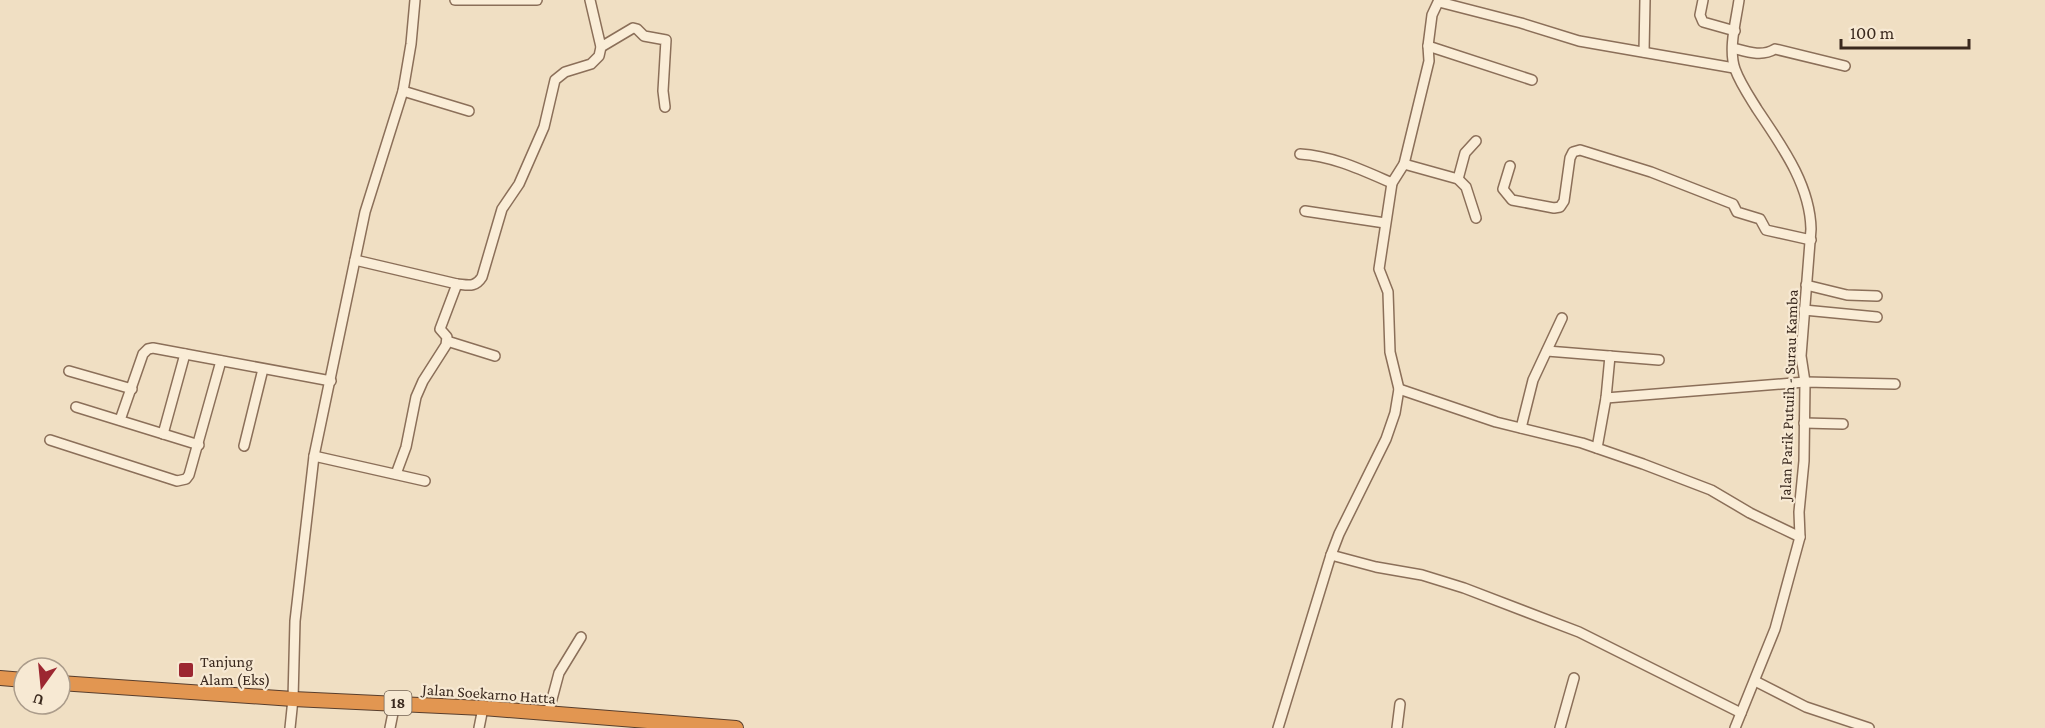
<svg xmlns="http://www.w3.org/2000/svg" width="2045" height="728" viewBox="0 0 2045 728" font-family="'Crimson Pro',serif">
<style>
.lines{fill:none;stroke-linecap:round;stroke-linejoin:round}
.minor-casing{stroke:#8b6f59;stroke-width:12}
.highway-casing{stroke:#583e2d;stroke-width:16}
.minor{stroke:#faedd7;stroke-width:9}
.highway{stroke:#e29651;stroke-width:14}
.poi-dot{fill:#9c2731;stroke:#f7e9d3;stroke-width:2}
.labels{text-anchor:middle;stroke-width:4.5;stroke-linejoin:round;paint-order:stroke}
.shield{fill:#f7e9d3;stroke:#736354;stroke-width:1.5}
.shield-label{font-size:15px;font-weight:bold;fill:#3a291e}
.street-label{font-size:16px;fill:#3a291e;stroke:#f7e9d3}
.poi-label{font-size:16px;fill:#3a291e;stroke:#f7e9d3;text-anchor:start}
</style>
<rect width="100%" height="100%" fill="#f0dfc3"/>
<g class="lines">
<g class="minor-casing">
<g id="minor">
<polyline points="455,0 537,0"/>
<polyline points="1703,0 1700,15 1703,22 1735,31"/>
<polyline points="1439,2 1521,23 1579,41 1734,68"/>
<polyline points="1428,46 1532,80"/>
<polyline points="601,47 633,28 637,29 644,36 666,40 663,91 665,107"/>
<path d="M1733,48C1748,52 1762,57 1775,49L1845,66"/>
<polyline points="1644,52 1645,0"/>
<polyline points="403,91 469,111"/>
<path d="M1300,154C1333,156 1362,170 1392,183"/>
<polyline points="1404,164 1458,179 1466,187 1476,218"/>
<polyline points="1510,166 1503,189 1512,200 1554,208 1560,207 1564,201 1570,158 1573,152 1580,150 1651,172 1733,204 1737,212 1760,219 1766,230 1811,240"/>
<polyline points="1458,179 1465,153 1476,141"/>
<polyline points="1305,211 1385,223"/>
<path d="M355,260L457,284C468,285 475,288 482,277L502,209L519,184L544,127L555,80L565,72L591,64L599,56L601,47L590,0"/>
<polyline points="1806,285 1847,295 1877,296"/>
<polyline points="1804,310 1877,317"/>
<polyline points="447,341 495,356"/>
<polyline points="1547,351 1659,360"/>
<polyline points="69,371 132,389"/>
<polyline points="1399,389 1496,422 1582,443 1643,464 1711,490 1750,513 1800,537"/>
<polyline points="1606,398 1805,382 1895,384"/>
<polyline points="76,407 199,445"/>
<polyline points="120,420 143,354 148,349 153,348 331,381"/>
<polyline points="1804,423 1843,424"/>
<polyline points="1521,428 1533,380 1562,318"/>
<polyline points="163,434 185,354"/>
<polyline points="50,440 177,481 186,479 189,475 221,361"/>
<polyline points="244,446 263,369"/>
<polyline points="1597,448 1606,398 1610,356"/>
<polyline points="314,456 425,481"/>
<polyline points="396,474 406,447 416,397 423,381 446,345 447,337 440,329 457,284"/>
<polyline points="1331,555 1376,567 1422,575 1464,588 1579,632 1741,713"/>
<polyline points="1755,681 1806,707 1869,728"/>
<polyline points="548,714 559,673 581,637"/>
<polyline points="290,728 293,699 295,621 314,456 365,212 403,91 411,44 415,0"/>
<polyline points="390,728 395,703"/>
<polyline points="479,728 483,708"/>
<polyline points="1278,728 1331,555 1339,534 1386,439 1395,413 1399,389 1390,352 1388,292 1379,269 1392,183 1404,164 1429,61 1428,46 1432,15 1439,0"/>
<polyline points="1397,728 1400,704"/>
<polyline points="1560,728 1574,678"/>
<path d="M1735,728L1775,629L1800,537L1799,512L1804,461L1805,382L1801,356L1811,229C1810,184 1781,145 1757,109C1749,96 1740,83 1735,69C1728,49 1736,21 1739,0"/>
</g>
</g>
<g class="highway-casing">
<g id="highway">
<polyline points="0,678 24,680"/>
<polyline points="60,683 293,699 483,708 736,728"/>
</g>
</g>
<use href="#minor" class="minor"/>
<use href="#highway" class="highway"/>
</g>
<rect class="poi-dot" x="178" y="662" width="16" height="16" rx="3"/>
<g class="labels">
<rect class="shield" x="384.5" y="691" width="27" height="24" rx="4.5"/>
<g class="shield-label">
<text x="398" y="708">18</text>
</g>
<g class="street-label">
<text transform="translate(1788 395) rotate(-88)" y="6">Jalan Parik Putuih - Surau Kamba</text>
<text transform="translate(489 693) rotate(4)" y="6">Jalan Soekarno Hatta</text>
</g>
<g class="poi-label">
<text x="200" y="667">Tanjung<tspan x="200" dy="18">Alam (Eks)</tspan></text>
</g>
</g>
<g transform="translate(42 686) rotate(195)"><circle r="28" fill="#f7e9d3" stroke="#ab9c8b" stroke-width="1.5"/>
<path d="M0-4.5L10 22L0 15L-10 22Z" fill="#9c2731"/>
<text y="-9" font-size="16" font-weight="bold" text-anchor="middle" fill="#3a291e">U</text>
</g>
<path d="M1841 39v9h128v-9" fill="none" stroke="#3a291e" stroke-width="3"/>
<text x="1850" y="39" font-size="18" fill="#3a291e" stroke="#f7e9d3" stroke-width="4.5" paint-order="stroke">100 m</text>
</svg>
